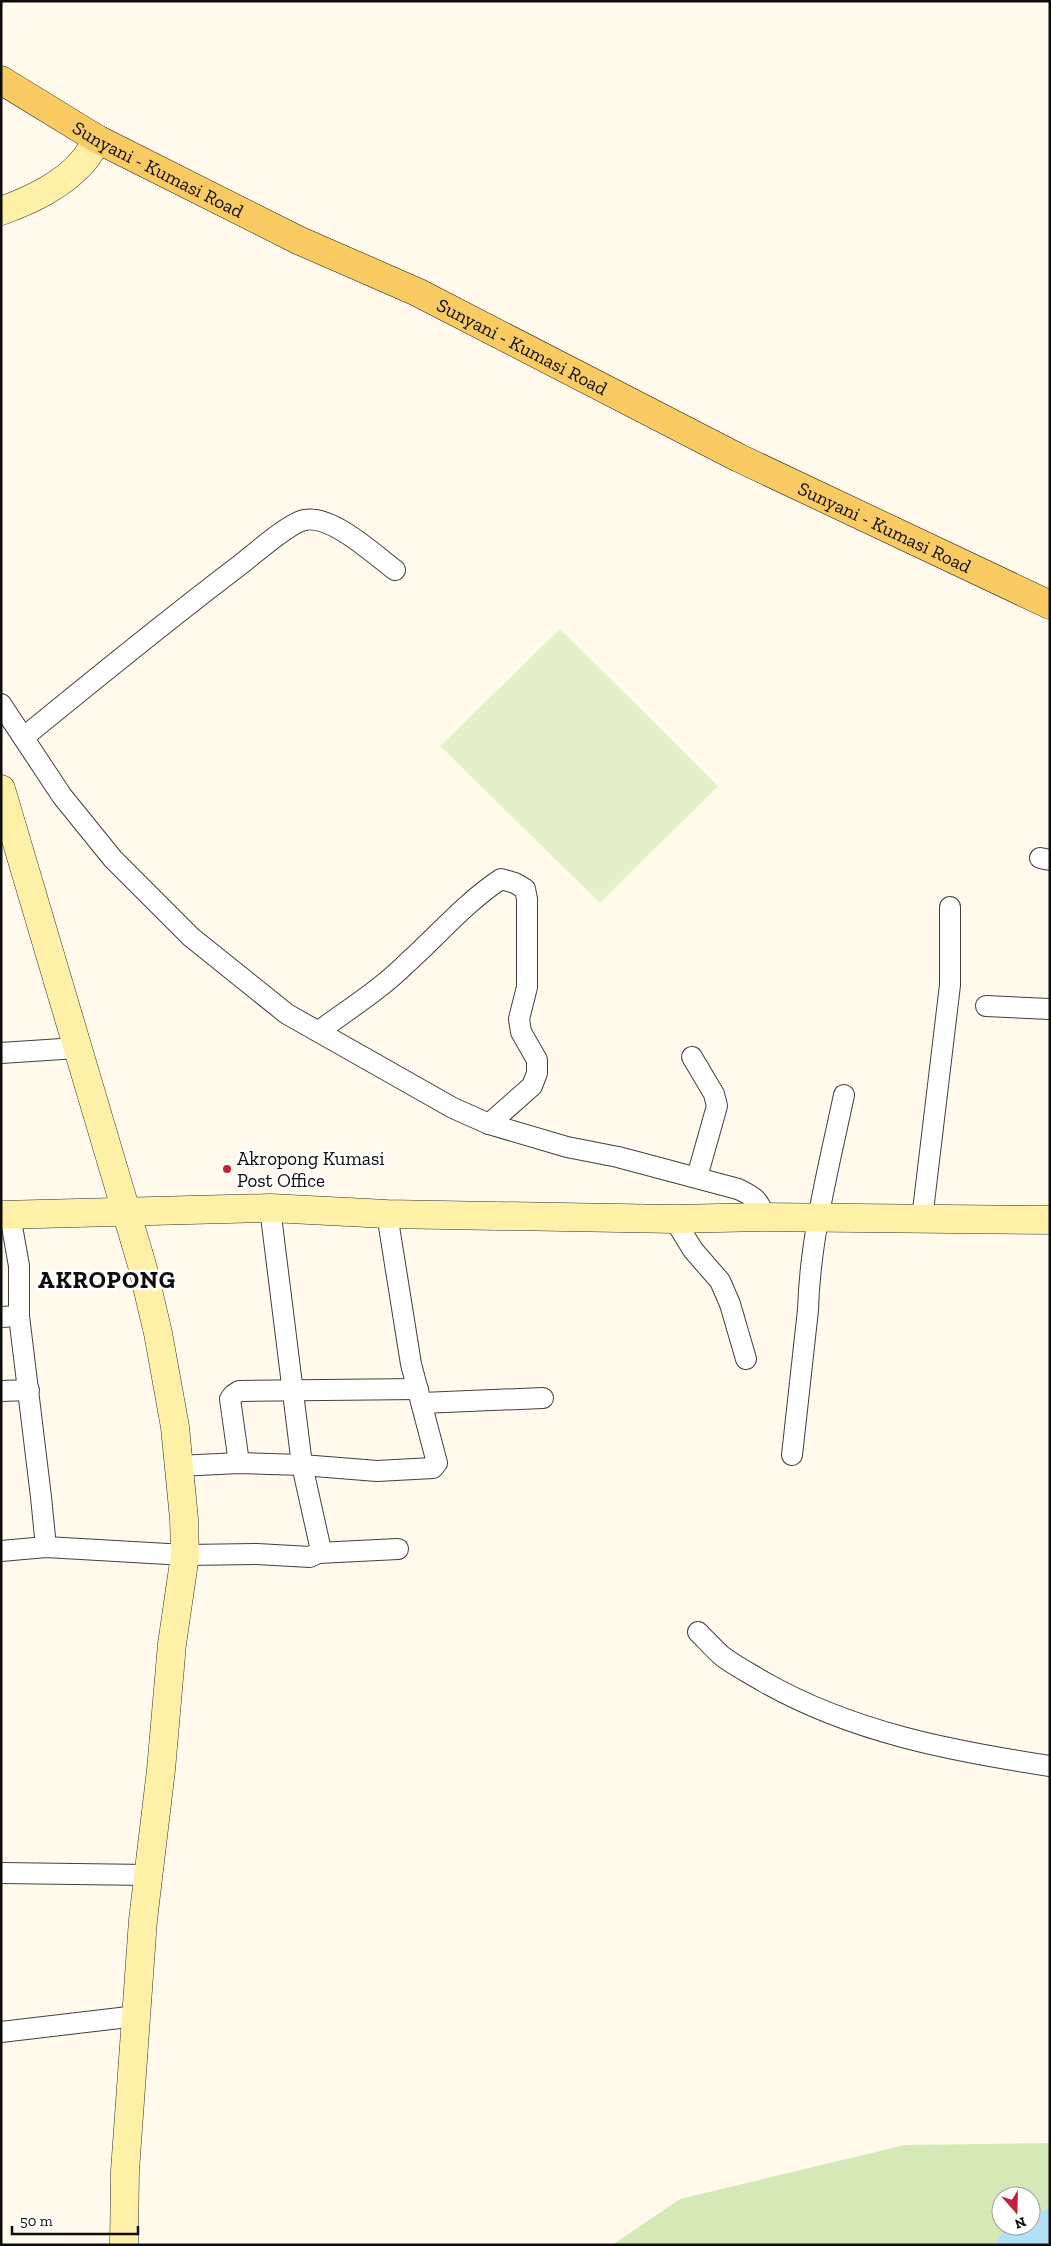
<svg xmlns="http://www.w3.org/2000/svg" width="1051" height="2246" viewBox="0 0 1051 2246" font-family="'Zilla Slab',serif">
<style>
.green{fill:#d4e9b6;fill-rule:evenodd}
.pitch{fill:#e5f0c8}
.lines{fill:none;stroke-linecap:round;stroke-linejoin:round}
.river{stroke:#b1e1f7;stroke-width:30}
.street-casing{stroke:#404040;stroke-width:22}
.secondary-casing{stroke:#2f2f2f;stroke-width:29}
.primary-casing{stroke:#1e1e1e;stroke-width:29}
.street{stroke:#fff;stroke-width:20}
.secondary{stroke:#fff0a7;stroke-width:28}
.primary{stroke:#facb62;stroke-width:28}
.poi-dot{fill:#be2435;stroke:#fff;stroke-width:2}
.labels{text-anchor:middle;stroke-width:5;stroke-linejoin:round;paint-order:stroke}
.street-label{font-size:19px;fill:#0d0d0d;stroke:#fff}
.poi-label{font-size:19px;fill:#0d0d0d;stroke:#fff;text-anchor:start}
.district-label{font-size:24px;font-weight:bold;letter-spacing:1px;fill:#0d0d0d;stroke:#fff}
</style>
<rect width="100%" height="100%" fill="#fffaec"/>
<path class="green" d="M1050,2143V2245H612L680,2199L905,2145ZM1001,2196H1031V2226H1001Z"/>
<polygon class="pitch" points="560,629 718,786 600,903 440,746"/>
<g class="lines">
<polyline class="river" points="1012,2245 1050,2224"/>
<g class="street-casing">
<g id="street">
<path d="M1,704L62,796L113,859L191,937L287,1014L453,1108L489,1124L567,1147L618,1157L738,1189C753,1196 760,1200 764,1217"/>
<path d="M24,737C95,679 166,621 240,565C253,555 290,522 305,520C331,514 375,555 395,570"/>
<polyline points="1040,858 1050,860"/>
<polyline points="986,1006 1050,1009"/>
<path d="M319,1031C349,1009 381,989 407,963C438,935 466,902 501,879L515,883L525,889L527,899V987L519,1019L521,1032L537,1060V1073L532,1086L489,1124"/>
<polyline points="1,1053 77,1048"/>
<polyline points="692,1057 714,1094 717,1106 697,1177"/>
<polyline points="270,1208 302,1465 320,1546 318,1553"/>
<polyline points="10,1215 19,1266 19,1316 41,1497 46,1547"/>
<polyline points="674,1219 693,1250 720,1281 730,1304 746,1359"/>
<polyline points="922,1219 950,985 950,907"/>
<polyline points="1,1317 19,1316"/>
<polyline points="1,1391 29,1390"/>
<polyline points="422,1403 543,1398"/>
<path d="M792,1455L808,1310C810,1238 829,1166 844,1095"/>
<polyline points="239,1463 230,1399 233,1395 239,1391 418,1389"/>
<polyline points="178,1466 239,1463 302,1465 377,1471 433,1468 437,1463 411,1364 387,1214"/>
<polyline points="1,1551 46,1547 185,1555 257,1554 310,1557 318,1553 398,1549"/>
<path d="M698,1632C706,1640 714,1649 722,1656C735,1666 751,1674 764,1682C852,1732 951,1751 1050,1766"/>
<polyline points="1,1873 149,1875"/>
<polyline points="1,2032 137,2016"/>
</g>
</g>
<g class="secondary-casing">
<g id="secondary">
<path d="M1,211C31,200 64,185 85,159C90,153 93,146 97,139"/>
<polyline points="1,789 142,1265 158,1333 175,1427 184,1519 185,1555 172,1644 161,1770 143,1920 125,2171 124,2245"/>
<polyline points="1,1215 270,1208 387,1214 674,1219 764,1217 1050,1220"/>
</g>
</g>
<g class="primary-casing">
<g id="primary">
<path id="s1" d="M1,80L97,139L298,240L417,292L739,458L1050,605"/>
</g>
</g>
<use href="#street" class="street"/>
<use href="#secondary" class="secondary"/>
<use href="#primary" class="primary"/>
</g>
<circle class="poi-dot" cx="227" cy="1169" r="5"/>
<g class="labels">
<g class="street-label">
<text dy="7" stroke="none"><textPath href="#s1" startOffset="181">Sunyani - Kumasi Road</textPath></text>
<text dy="7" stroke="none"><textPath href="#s1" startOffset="586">Sunyani - Kumasi Road</textPath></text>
<text dy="7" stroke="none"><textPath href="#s1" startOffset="991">Sunyani - Kumasi Road</textPath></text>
</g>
<g class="poi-label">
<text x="237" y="1165">Akropong Kumasi<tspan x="237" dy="22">Post Office</tspan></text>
</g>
<g class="district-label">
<text x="107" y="1288">AKROPONG</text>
</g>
</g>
<rect width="1051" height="2246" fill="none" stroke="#0d0d0d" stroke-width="5"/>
<g transform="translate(1016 2211) rotate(160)"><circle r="24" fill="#ffffff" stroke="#9e9e9e"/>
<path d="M0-4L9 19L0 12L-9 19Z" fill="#be2435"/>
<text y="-8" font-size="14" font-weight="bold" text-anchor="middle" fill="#0d0d0d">N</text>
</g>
<path d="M12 2226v8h126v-8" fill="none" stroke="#0d0d0d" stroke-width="2.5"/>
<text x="20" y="2226" font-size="15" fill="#0d0d0d" stroke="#ffffff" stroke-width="4" paint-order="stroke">50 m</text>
</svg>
